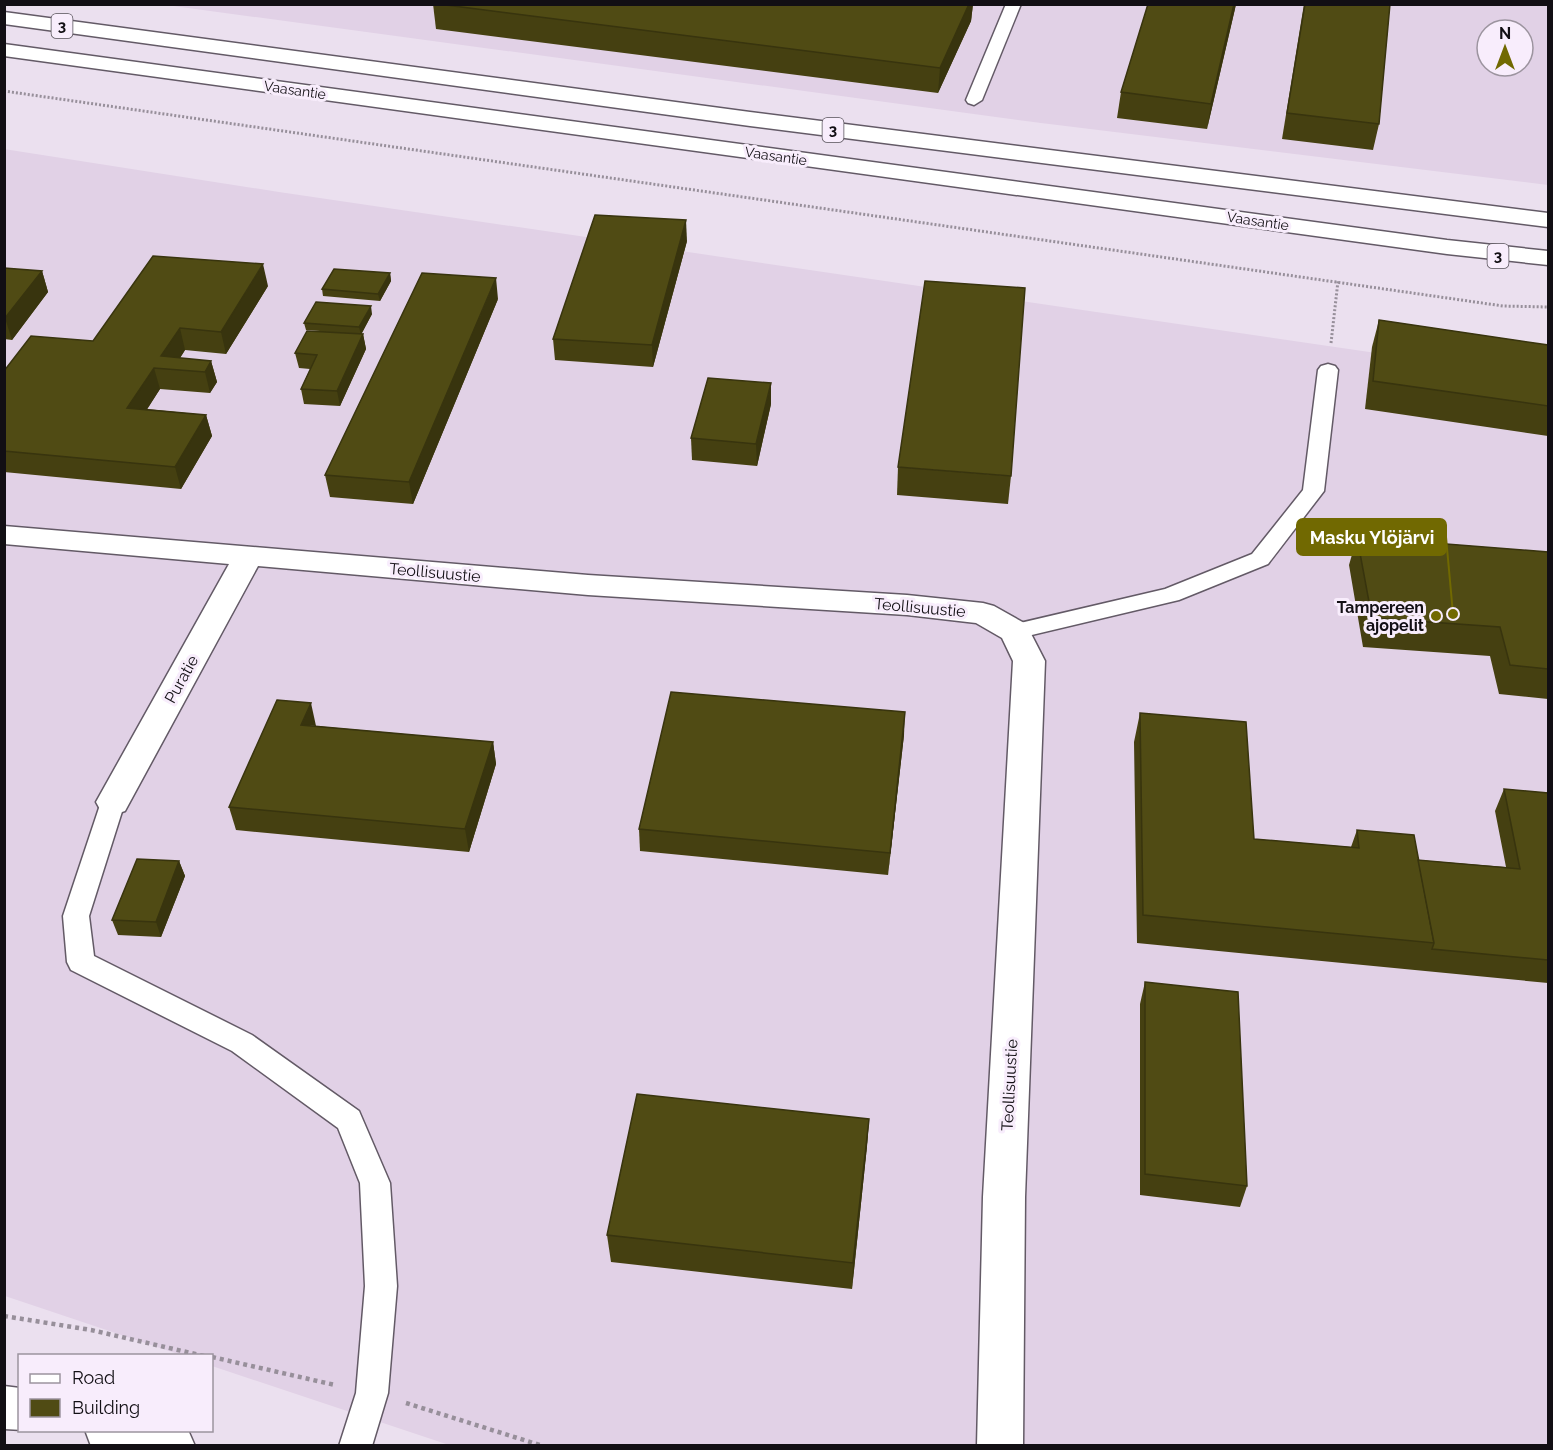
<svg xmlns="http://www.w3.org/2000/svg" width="1553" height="1450" viewBox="0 0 1553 1450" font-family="Raleway,sans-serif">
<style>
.built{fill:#e1d1e6;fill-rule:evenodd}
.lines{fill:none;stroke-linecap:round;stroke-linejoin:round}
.service-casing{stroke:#635a66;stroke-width:3}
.minor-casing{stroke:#635a66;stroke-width:3}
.secondary-casing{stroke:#635a66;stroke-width:3}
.trunk-casing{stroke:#635a66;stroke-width:3}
.path-far1{stroke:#978f9a;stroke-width:3;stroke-dasharray:2 2;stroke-linecap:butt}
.path{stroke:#978f9a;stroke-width:4.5;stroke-dasharray:4 4;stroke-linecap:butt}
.service{fill:#fff;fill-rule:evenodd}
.minor{fill:#fff;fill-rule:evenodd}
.secondary{fill:#fff;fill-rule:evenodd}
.trunk{fill:#fff;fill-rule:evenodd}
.wall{fill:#454011}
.shaded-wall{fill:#38340e}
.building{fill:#504b14;stroke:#38340e;stroke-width:1.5}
.poi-dot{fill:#716901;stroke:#f8edfc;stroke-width:2}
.labels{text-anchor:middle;stroke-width:6;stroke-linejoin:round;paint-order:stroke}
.far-street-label{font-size:14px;fill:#120f14;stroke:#f8edfc}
.shield{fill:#f8edfc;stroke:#57525a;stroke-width:1.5}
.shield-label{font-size:15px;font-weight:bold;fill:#120f14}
.street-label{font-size:16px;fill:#120f14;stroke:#f8edfc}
.poi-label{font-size:16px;font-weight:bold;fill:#120f14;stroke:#f8edfc;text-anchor:end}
.leader{fill:none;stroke:#716901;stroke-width:2}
.callout-dot{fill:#716901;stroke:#f8edfc;stroke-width:2}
.callout{fill:#716901;stroke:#716901;stroke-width:2}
.callout-label{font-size:18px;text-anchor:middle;font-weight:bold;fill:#fff}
</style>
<rect width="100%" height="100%" fill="#ebe0ef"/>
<g class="built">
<path d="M166,5H1548V185L1041,123ZM1487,30H1523V66H1487Z"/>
<polygon points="4,149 279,192 1383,354 1548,412 1548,1445 449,1445 212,1366 212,1356 181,1355 5,1296"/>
</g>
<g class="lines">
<g class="service-casing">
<g id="service">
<polygon points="1006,4 1021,4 982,100 974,105 968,103 966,100"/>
<polygon points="1328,364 1335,366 1338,370 1324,491 1268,564 1179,600 1015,639 1007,636 1004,631 1007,626 1165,589 1252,554 1303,490 1318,370 1321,366"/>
<polygon points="113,793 122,796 125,802 89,916 94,956 252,1035 359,1111 390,1183 397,1286 388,1393 372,1446 339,1446 356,1393 365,1286 360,1183 338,1128 232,1051 71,970 67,962 63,916 101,802 104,796"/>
</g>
</g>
<g class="minor-casing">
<polygon id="minor" points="4,526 588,575 907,595 983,603 994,606 1026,624 1045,661 1025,1197 1023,1446 977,1446 983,1197 1013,661 1002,638 976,623 907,615 588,595 258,566 125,811 113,815 101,811 96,802 229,564 4,544"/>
</g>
<g class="secondary-casing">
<g id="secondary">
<polygon points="4,1386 20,1388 20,1430 23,1430 4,1429"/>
<polygon points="85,1430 188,1430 195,1446 91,1446"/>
</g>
</g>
<g class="trunk-casing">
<g id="trunk">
<polygon points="4,12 750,112 1548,213 1548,227 750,126 4,24"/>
<polygon points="4,44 1447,240 1548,251 1548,265 1447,254 4,56"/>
</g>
</g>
<g class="path-far1">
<polyline points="4,91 1503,306 1548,307"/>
<polyline points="1331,343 1338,281"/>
</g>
<g class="path">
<polyline points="4,1316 91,1330 204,1356"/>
<polyline points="212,1357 335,1385"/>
<polyline points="406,1403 543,1446"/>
</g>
<use href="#service" class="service"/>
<use href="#minor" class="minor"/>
<use href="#secondary" class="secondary"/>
<use href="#trunk" class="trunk"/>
</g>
<g class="wall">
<polygon points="433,4 973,4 971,21 938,93 436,29"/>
<polygon points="1236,4 1207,129 1117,118 1121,92"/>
<polygon points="1304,4 1390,4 1379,124 1373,150 1282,139"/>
<polygon points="687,241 653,367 555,360 553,339"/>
<polygon points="4,268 42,271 48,292 12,340 4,339"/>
<polygon points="390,273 391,281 380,301 323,296 322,289"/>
<polygon points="268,286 226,354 185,350 180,358 211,361 217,382 210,393 160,389 147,409 206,415 212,436 181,489 4,472 4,371 93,341"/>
<polygon points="498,299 413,504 330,497 325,475"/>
<polygon points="372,314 361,334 363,334 366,349 340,406 304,404 301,389 310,369 299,368 295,353 320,331 306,330 304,323"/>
<polygon points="1379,320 1548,345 1548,436 1365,409 1372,347"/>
<polygon points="771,404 757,466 692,460 691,438"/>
<polygon points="898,467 1011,476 1008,504 897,495"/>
<polygon points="1357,537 1548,552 1548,699 1499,694 1490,656 1363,647 1349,565"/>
<polygon points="1140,713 1254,839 1351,847 1357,830 1418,860 1506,867 1495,811 1504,789 1548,793 1548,983 1137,943 1134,742"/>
<polygon points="316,726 493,742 496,764 469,852 236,830 229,807"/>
<polygon points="904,735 888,875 640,851 639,829"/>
<polygon points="179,861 185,876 161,937 118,935 112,920"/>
<polygon points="1145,982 1247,1186 1240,1207 1140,1195 1140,1004"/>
<polygon points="869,1119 867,1146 852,1289 611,1262 607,1235"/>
</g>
<g class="shaded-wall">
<polygon points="969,4 973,4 971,21 938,93 940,68"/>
<polygon points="1234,4 1236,4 1235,9 1207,129 1211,104"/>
<polygon points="686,220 687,241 653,367 652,345"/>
<polygon points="263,264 268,286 226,354 221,332"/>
<polygon points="42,271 48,292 12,340 5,318"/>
<polygon points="390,273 391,281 380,301 378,294"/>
<polygon points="496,278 498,299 413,504 409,482"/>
<polygon points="371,306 372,314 361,335 359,327"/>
<polygon points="180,328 185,350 173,369 161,356"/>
<polygon points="363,334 366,349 340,406 337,391"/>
<polygon points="211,361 217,382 210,393 205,372"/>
<polygon points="154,368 160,389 134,430 127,408"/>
<polygon points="771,383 771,404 757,466 756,444"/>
<polygon points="206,415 212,436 181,489 175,467"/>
<polygon points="311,703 316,726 301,725"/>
<polygon points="905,712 904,735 888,875 890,853"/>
<polygon points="493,742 496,764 469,852 465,829"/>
<polygon points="179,861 185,876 161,937 156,922"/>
<polygon points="869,1119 867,1146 852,1289 853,1263"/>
</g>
<g class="building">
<polygon points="438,4 969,4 940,68"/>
<polygon points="1148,4 1234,4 1211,104 1121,92"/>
<polygon points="1305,4 1390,4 1379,124 1287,113"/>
<polygon points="595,215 686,220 652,345 553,339"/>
<polygon points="153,256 263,264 221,332 180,328 161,356 211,361 205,372 154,368 127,408 206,415 175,467 4,451 4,371 31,336 93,341"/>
<polygon points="4,268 42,271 5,318 4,318"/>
<polygon points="334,269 390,273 378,294 322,289"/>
<polygon points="422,273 496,278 409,482 325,475"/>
<polygon points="925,281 1025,288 1011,476 898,467"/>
<polygon points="316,302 371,306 359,327 304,323"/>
<polygon points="1379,320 1548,345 1548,406 1373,381"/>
<polygon points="307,331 363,334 337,391 301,389 317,355 295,353"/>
<polygon points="708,378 771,383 756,444 691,438"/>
<polygon points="1357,537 1548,552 1548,669 1510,665 1500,627 1372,618"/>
<polygon points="671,692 905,712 890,853 639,829"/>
<polygon points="277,700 311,703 301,725 493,742 465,829 229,807"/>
<polygon points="1140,713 1246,722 1254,839 1359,848 1357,830 1414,835 1434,943 1143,915"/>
<polygon points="1504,789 1548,793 1548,960 1432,949 1434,943 1418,860 1520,869"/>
<polygon points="137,859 179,861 156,922 112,920"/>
<polygon points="1145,982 1238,992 1247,1186 1145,1174"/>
<polygon points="637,1094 869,1119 853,1263 607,1235"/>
</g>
<circle class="poi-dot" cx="1436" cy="616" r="6"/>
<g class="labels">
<g class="far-street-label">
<text transform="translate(295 90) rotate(8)" y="5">Vaasantie</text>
<text transform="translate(776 156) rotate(8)" y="5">Vaasantie</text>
<text transform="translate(1258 221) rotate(8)" y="5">Vaasantie</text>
</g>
<g class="shield">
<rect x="51.5" y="14" width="21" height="24" rx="4.5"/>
<rect x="822.5" y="118" width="21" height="24" rx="4.5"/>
<rect x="1487.5" y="244" width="21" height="24" rx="4.5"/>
</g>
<g class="shield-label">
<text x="62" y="31">3</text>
<text x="833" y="135">3</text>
<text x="1498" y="261">3</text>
</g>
<g class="street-label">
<text transform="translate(435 572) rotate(5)" y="6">Teollisuustie</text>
<text transform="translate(920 607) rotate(5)" y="6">Teollisuustie</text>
<text transform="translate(181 679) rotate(-61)" y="6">Puratie</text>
<text transform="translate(1009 1085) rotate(-87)" y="6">Teollisuustie</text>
</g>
<g class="poi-label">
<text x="1424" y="613">Tampereen<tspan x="1424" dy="18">ajopelit</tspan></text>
</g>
</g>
<path class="leader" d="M1453 614L1446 537"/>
<circle class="callout-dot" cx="1453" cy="614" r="6"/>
<rect class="callout" x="1297" y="519" width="149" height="36" rx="6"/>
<g class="callout-label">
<text x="1372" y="544">Masku Ylöjärvi</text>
</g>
<rect width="1553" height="1450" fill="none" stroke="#120f14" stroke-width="12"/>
<rect x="18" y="1354" width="195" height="78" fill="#f8edfc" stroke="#9c949f" stroke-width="1.5"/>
<rect x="30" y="1374" width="30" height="9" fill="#ffffff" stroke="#9c949f" stroke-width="1.5"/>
<text x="72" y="1384" font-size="18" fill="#120f14">Road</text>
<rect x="30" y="1399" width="30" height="18" fill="#504b14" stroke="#9c949f" stroke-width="1.5"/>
<text x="72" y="1414" font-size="18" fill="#120f14">Building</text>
<g transform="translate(1505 48)"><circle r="28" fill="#f8edfc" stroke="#9c949f" stroke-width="1.5"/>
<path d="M0-4.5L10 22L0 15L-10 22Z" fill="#716901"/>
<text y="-9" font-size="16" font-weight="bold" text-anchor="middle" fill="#120f14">N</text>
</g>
</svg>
